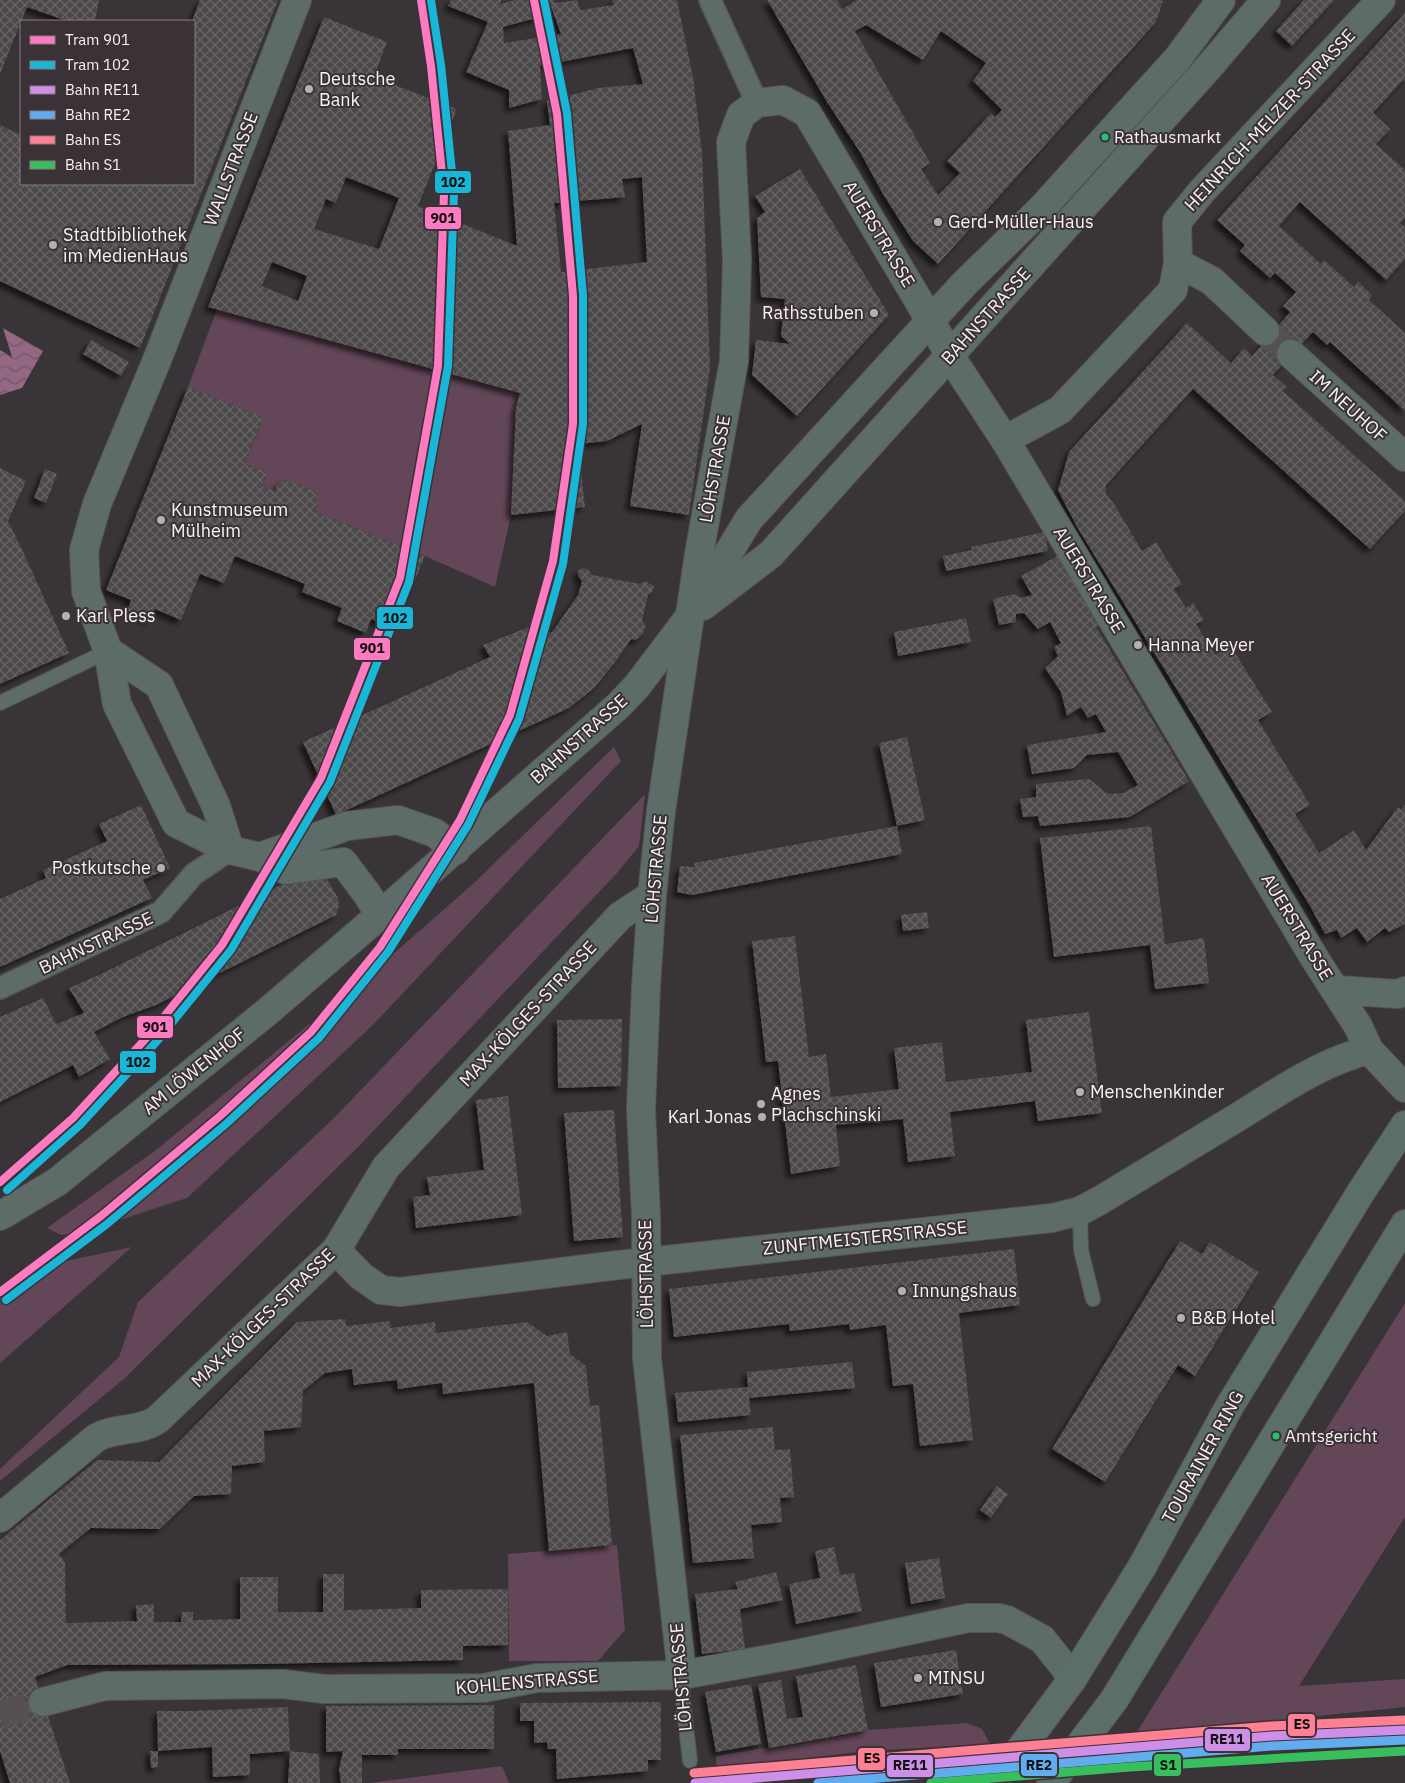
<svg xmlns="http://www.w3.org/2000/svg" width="1405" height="1783" viewBox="0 0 1405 1783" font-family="'IBM Plex Sans',sans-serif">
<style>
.green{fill:#634658}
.water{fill:url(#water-waves)}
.building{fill:url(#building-cross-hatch);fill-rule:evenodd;filter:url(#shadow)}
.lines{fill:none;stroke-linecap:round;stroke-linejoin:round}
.minor-tunnel{stroke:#565054;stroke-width:28;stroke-dasharray:28 14;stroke-linecap:butt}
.service-casing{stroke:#575355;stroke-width:16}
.pedestrian-casing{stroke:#575355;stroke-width:24}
.minor-casing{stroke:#575355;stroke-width:30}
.secondary-casing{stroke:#575355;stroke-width:30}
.service{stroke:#5d6b69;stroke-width:14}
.pedestrian{stroke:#5d6b69;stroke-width:21}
.minor{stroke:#5d6b69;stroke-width:28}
.secondary{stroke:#5b6e6a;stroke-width:28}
.rail-1-casing{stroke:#3b3237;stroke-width:12}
.rail-2-casing{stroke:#3b3237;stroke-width:12}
.rail-3-casing{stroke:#3b3237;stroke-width:12}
.rail-4-casing{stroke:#3b3237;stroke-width:12}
.rail-1{stroke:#ce8fe9;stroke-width:9}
.rail-2{stroke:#60acee;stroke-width:9}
.rail-3{stroke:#ff8092;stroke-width:9}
.rail-4{stroke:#37bf5d;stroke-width:9}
.tram-1-casing{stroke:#3b3237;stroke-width:11}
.tram-2-casing{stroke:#3b3237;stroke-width:11}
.tram-1{stroke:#fe7ac1;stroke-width:8}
.tram-2{stroke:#1ab6d8;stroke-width:8}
.poi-dot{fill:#b5b0b2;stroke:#3b3237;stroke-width:2}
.bus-dot{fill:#26c172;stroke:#3b3237;stroke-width:2}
.labels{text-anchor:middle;stroke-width:4;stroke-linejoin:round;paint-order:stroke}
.bus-label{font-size:17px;fill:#f8f2f5;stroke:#3b3237;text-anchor:start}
.poi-label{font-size:18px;fill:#f8f2f5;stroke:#3b3237;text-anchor:start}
.street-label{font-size:18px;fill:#f8f2f5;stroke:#3b3237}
.line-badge{stroke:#3b3237;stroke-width:2}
.pale-badge-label{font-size:14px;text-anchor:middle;font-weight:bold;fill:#111}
</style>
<defs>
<pattern id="water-waves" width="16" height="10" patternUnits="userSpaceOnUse" patternTransform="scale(1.25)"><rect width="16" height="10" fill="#946783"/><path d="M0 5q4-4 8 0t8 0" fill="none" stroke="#6f5866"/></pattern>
<pattern id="building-cross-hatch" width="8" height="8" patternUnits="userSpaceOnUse" patternTransform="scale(1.25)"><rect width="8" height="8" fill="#4c484a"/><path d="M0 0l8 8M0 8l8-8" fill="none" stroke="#676365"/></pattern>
<filter id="shadow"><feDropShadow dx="-4.5" dy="4.5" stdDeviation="2.5" flood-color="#0009"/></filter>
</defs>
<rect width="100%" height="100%" fill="#393437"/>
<g class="green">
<polygon points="217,309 520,393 516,408 511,515 495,587 425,556 314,511 319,501 314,491 287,480 278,483 275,491 262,486 267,472 244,464 263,417 188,387"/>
<polygon points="614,747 621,761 373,1025 187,1198 80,1233 61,1235 47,1228 156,1150 375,970 475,882"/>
<polygon points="645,794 639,846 617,873 361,1144 125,1378 0,1481 0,1469 119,1357 138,1302 334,1118"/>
<polygon points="132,1247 0,1363 0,1298 4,1295 52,1264"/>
<polygon points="1405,1303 1405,1517 1299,1686 1405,1679 1405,1707 1135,1735"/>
<polygon points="617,1545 625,1630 598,1661 509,1661 508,1554"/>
<polygon points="967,1723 982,1729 990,1744 866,1751 717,1769 716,1756 868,1730"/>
<polygon points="502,1766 509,1783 369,1783"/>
</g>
<polygon class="water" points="3,328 43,351 22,388 0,395 0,350 12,357"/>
<g class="building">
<polygon points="0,0 99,0 95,21 67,21 27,7 0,74"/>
<polygon points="200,0 278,0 140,348 0,281 0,125 21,135 21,184 194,184 194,21 192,21"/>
<path d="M451,0H501V4L514,0H554L555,3L577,0L580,10L614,5L612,0H677L693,77L702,152L710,368L689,515L630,506L642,424L607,441L578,444L585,507L511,515L516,408L520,393L208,307L324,17L387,42L374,77L457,109L418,206L517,246L508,131L550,125L547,101L598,88L643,84L633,48L540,66L542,99L509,108V90L466,72L488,22L448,6ZM550,4L561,34L504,43L503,27L547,15L544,5ZM346,177L399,198L379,249L314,229L326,199L336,203ZM642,177L647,262L561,272L554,203L625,197L622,179ZM272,262L307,276L298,301L262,286Z"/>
<path d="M767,0H837L842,9L857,0H1159L1163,1L1156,22L938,264L913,241L883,194L860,152L827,102ZM866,25L923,60L941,31L986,63L973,81L1002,110L995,117L991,113L947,161L960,173L938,195L921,169L930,163L855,31Z"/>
<polygon points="1304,0 1334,0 1292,46 1276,31"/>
<polygon points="1405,13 1405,82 1403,80 1373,113 1390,129 1376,144 1405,170 1405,218 1400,223 1405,227 1405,259 1386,280 1300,202 1279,226 1321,264 1324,260 1354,287 1358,282 1372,295 1369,300 1405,333 1405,411 1330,342 1327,345 1313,332 1273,375 1287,387 1283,391 1405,501 1405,511 1370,549 1193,389 1106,485 1106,494 1114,504 1142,551 1156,542 1182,584 1174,589 1186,608 1193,603 1204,620 1196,624 1215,655 1230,645 1272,712 1258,720 1310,805 1295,814 1319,853 1354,830 1366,850 1398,807 1401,810 1405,805 1405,924 1389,932 1385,928 1367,942 1357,928 1341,938 1337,930 1325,934 1310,906 1077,527 1058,490 1069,452 1187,323 1231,363 1244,348 1252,356 1290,312 1283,306 1296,292 1275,273 1270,278 1240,251 1245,245 1217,220"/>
<polygon points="800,169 889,315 797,416 752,375 756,340 790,344 781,336 785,299 761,297 757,218 765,212 755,196"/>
<polygon points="91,340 129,362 121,376 83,354"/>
<polygon points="188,387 263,417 244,464 267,472 262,486 275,491 278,483 287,480 314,491 319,501 314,511 425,556 395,629 371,619 366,633 337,621 342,608 302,592 305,584 235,556 224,583 200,574 181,620 155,609 150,620 127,611 131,600 106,590"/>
<polygon points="0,468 26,481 8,521 19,543 69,653 0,684"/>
<polygon points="45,469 57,474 46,503 34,498"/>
<polygon points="1045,532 1048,551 946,571 943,556 972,550 971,547"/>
<polygon points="1059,555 1101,624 1096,627 1189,781 1130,817 1040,826 1038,816 1023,817 1020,799 1036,797 1036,784 1089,779 1108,794 1123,793 1138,785 1118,752 1087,755 1074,768 1032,774 1027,745 1106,732 1096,714 1088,718 1081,707 1067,716 1061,692 1045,668 1058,656 1054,647 1061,643 1050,622 1038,629 1024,613 1016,614 1016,622 999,625 993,599 1014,594 1021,598 1032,595 1021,576"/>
<polygon points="583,568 588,569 592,575 640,584 645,581 654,586 652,592 648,595 642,621 646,627 642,635 636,640 631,639 616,661 594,688 569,708 336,815 303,742 490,657 483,645 529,627 534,639 552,632 578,595 582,581 578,576 578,571"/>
<polygon points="966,618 971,642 898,656 894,632"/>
<polygon points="907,737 925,820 897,826 879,743"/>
<polygon points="141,805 170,868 143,880 152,898 0,967 0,899 46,878 43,870 107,841 99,824"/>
<polygon points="897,826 902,854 692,895 677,892 680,866 695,867 694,863"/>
<polygon points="1151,826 1165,944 1204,938 1209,983 1155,989 1150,945 1054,957 1040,838"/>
<polygon points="303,874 326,877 338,898 339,906 336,915 156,1005 123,1017 94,1032 110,1059 79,1077 73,1065 0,1102 0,1017 43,998 56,1024 84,1013 69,988 103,973"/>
<polygon points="927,912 929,928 903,931 901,915"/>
<polygon points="795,936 809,1057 826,1054 831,1097 899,1089 894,1048 942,1042 946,1082 1032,1072 1026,1020 1089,1012 1102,1113 1038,1121 1035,1101 950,1112 955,1156 908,1162 903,1119 836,1125 840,1166 791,1174 778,1061 766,1062 752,941"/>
<polygon points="622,1019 621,1086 558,1088 557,1020"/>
<polygon points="508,1096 522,1215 416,1228 413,1197 430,1195 427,1177 484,1170 476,1100"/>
<polygon points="614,1110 623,1237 574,1241 564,1113"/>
<polygon points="1180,1241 1202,1254 1210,1242 1259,1272 1195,1376 1178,1365 1105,1482 1052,1449"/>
<polygon points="1014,1249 1020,1305 959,1313 973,1440 920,1446 913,1384 893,1386 886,1325 850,1330 849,1324 790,1331 789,1324 674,1337 669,1289"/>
<polygon points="346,1319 346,1326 390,1321 391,1328 435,1322 436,1333 527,1322 547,1336 567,1332 570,1354 586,1366 590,1406 599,1405 612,1545 549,1551 534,1383 443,1394 442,1383 398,1389 397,1380 354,1385 352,1369 325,1373 303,1391 301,1427 264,1431 265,1462 232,1466 231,1494 194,1496 160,1529 91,1528 59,1554 65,1562 66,1623 137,1621 136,1605 154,1604 154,1622 181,1622 182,1612 193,1612 193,1620 240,1619 240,1577 278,1577 278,1612 323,1612 323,1574 344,1574 344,1610 421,1608 421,1590 508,1589 508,1645 463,1646 463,1660 261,1664 67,1665 35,1677 70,1783 10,1783 0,1751 0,1540 97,1460 159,1462 297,1322"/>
<polygon points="852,1362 855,1388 749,1398 751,1415 678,1422 675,1393 748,1387 747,1372"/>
<polygon points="773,1427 775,1450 790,1449 794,1497 780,1498 782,1522 751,1525 754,1558 693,1563 680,1435"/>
<polygon points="997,1486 1008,1494 991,1518 980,1510"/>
<polygon points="834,1547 840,1575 854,1573 862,1611 796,1624 789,1584 820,1578 815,1551"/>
<polygon points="939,1558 945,1598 911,1604 905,1563"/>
<polygon points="776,1572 783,1600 740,1609 745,1649 702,1654 695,1594 738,1589 735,1582"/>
<polygon points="956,1650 963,1694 881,1707 874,1663"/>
<polygon points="856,1665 868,1730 769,1748 758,1684 781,1680 787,1719 803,1717 796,1676"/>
<polygon points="751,1684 761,1744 716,1752 705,1692"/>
<polygon points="661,1702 661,1760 648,1760 648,1771 557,1779 556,1749 548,1749 547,1742 534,1743 534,1721 520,1721 520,1703"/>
<polygon points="494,1705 494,1749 398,1749 398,1755 362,1755 362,1783 341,1783 339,1769 343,1751 326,1752 326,1706"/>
<polygon points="288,1707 290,1751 250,1754 250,1775 213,1777 212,1747 158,1751 158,1767 151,1768 150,1751 158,1751 157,1711 190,1711"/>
<polygon points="290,1751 319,1754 320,1783 288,1783"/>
</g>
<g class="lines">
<g class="minor-tunnel">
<polyline points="1265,331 1291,354"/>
<polyline points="0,1715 43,1702"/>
</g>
<g class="service-casing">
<g id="service">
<polyline points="0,703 108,651"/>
<polyline points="1080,1211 1081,1250 1093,1299"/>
<polyline points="682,1675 683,1701 690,1761"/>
</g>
</g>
<g class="pedestrian-casing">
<g id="pedestrian">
<polyline points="710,0 757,103"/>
<polyline points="0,988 161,912 194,874 230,850"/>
</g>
</g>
<g class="minor-casing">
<g id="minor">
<polyline points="297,0 157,360 97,504 84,550 86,591 108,651 117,704 176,823 230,850 260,857 286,870 343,862 367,894 380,915"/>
<polyline points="1178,263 1212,281 1265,331"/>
<polyline points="1291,354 1405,457"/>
<polyline points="1005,440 1060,410 1173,290 1178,263 1177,222 1202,191 1381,0"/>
<polyline points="703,606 771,554 1208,68 1266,0"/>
<polyline points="108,651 159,685 216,806 230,850"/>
<polyline points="260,857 347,826 398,820 435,833 456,850"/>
<polyline points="1336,990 1398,994 1405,991"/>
<polyline points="0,1216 57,1182 267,1012 380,915 619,705 637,686 690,616 749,519 964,284 1042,208 1178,58 1221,0"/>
<path d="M336,1250L361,1276L381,1290L400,1292L610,1266L1052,1218L1080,1211L1099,1201C1144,1174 1189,1147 1233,1120C1277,1093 1320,1062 1369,1050"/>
<path d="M0,1518L96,1438C115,1427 139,1432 157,1420L336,1250L386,1167L620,916L652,895"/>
<polyline points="682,1675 647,1358 646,1216 641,1110 646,987 652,895 661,811 699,554 734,361 737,260 731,142 741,115 757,103 783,100 807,113 930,320 950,356 1005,440 1315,959 1358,1026 1369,1050 1405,1088"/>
<polyline points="43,1702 105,1686 283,1684 324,1689 484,1688 537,1678 682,1675 797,1654 968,1618 998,1618 1007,1620 1042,1639 1066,1669 1071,1681"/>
</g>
</g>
<g class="secondary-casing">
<g id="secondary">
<polyline points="992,1783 1022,1747 1071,1681 1142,1567 1229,1407 1361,1192 1405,1125"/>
<polyline points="1051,1783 1114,1700 1405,1224"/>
</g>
</g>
<use href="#service" class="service"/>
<use href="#pedestrian" class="pedestrian"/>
<use href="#minor" class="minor"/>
<use href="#secondary" class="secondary"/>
<g class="rail-1-casing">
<polyline id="rail-1" points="695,1783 1272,1736 1405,1730"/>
</g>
<g class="rail-2-casing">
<polyline id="rail-2" points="818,1783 1273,1746 1405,1740"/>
</g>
<g class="rail-3-casing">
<polyline id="rail-3" points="694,1773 1271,1726 1405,1720"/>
</g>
<g class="rail-4-casing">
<polyline id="rail-4" points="931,1783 1130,1767 1405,1751"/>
</g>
<use href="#rail-1" class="rail-1"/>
<use href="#rail-2" class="rail-2"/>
<use href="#rail-3" class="rail-3"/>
<use href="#rail-4" class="rail-4"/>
<g class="tram-1-casing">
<g id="tram-1">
<polyline points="0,1182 73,1118 150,1034 222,945 321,778 400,578 438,366 444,193 431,66 421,0"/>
<polyline points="0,1292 101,1216 220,1116 311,1032 380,947 460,820 510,715 553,561 573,424 573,296 557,114 534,0"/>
</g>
</g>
<g class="tram-2-casing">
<g id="tram-2">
<polyline points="7,1190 80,1125 158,1040 231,950 330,782 409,582 448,366 454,192 441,65 431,0"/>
<polyline points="6,1300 107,1224 226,1124 319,1038 388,952 468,825 519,719 563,564 583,424 583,295 567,113 544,0"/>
</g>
</g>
<use href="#tram-1" class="tram-1"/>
<use href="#tram-2" class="tram-2"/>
</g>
<g class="poi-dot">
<circle cx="309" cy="89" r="5"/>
<circle cx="938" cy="222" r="5"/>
<circle cx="53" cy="245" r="5"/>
<circle cx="874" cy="313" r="5"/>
<circle cx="161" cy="520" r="5"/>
<circle cx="66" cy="616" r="5"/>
<circle cx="1138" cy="645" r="5"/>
<circle cx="161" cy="868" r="5"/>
<circle cx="1080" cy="1092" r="5"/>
<circle cx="761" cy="1104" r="5"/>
<circle cx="762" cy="1117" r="5"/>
<circle cx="902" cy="1291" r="5"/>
<circle cx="1181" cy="1318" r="5"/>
<circle cx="918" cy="1678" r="5"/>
</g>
<g class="bus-dot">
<circle cx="1105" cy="137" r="4.5"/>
<circle cx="1276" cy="1436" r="4.5"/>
</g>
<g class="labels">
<g class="bus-label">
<text x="1114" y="143">Rathausmarkt</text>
<text x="1285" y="1442">Amtsgericht</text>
</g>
<g class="poi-label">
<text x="319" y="85">Deutsche<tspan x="319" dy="21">Bank</tspan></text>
<text x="948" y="228">Gerd-Müller-Haus</text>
<text x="63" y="241">Stadtbibliothek<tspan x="63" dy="21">im MedienHaus</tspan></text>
<text x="864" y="319" text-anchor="end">Rathsstuben</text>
<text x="171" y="516">Kunstmuseum<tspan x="171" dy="21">Mülheim</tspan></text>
<text x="76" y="622">Karl Pless</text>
<text x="1148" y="651">Hanna Meyer</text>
<text x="151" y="874" text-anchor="end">Postkutsche</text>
<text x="1090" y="1098">Menschenkinder</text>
<text x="771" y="1100">Agnes<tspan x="771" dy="21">Plachschinski</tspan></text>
<text x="752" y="1123" text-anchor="end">Karl Jonas</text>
<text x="912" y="1297">Innungshaus</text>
<text x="1191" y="1324">B&amp;B Hotel</text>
<text x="928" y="1684">MINSU</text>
</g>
<g class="street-label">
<text transform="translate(1270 120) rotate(-47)" y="6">HEINRICH-MELZER-STRASSE</text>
<text transform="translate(231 169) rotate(-69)" y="6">WALLSTRASSE</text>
<text transform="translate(879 234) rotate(59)" y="6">AUERSTRASSE</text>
<text transform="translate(986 316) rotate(-48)" y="6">BAHNSTRASSE</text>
<text transform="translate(1348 406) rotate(42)" y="6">IM NEUHOF</text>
<text transform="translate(715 469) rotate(-80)" y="6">LÖHSTRASSE</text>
<text transform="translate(1089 580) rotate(59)" y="6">AUERSTRASSE</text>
<text transform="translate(579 739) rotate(-42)" y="6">BAHNSTRASSE</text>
<text transform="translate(656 869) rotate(-85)" y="6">LÖHSTRASSE</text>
<text transform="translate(1297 927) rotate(59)" y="6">AUERSTRASSE</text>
<text transform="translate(96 943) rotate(-25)" y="6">BAHNSTRASSE</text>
<text transform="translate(528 1014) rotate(-47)" y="6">MAX-KÖLGES-STRASSE</text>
<text transform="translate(194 1071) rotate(-39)" y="6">AM LÖWENHOF</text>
<text transform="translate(865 1238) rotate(-6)" y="6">ZUNFTMEISTERSTRASSE</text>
<text transform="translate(646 1274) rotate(-91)" y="6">LÖHSTRASSE</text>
<text transform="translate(263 1318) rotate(-44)" y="6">MAX-KÖLGES-STRASSE</text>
<text transform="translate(1203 1457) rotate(-61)" y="6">TOURAINER RING</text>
<text transform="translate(681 1677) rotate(-95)" y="6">LÖHSTRASSE</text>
<text transform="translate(527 1682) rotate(-5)" y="6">KOHLENSTRASSE</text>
</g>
</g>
<g class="line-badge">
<rect x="434" y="170" width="38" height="24" rx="5" fill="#1ab6d8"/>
<rect x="424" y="206" width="38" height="24" rx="5" fill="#fe7ac1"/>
<rect x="376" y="606" width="38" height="24" rx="5" fill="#1ab6d8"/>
<rect x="353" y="637" width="38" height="24" rx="5" fill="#fe7ac1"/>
<rect x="136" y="1015" width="38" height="24" rx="5" fill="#fe7ac1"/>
<rect x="119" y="1050" width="38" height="24" rx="5" fill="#1ab6d8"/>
<rect x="1287" y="1713" width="29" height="24" rx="5" fill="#ff8092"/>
<rect x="1204" y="1728" width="47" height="24" rx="5" fill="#ce8fe9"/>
<rect x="857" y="1747" width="29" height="24" rx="5" fill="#ff8092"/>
<rect x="1153" y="1753" width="29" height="24" rx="5" fill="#37bf5d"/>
<rect x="1020" y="1753" width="38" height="24" rx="5" fill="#60acee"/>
<rect x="886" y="1754" width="48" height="24" rx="5" fill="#ce8fe9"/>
</g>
<g class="pale-badge-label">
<text x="453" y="187">102</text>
<text x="443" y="223">901</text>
<text x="395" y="623">102</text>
<text x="372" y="653">901</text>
<text x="155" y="1032">901</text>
<text x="138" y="1067">102</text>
<text x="1302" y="1729">ES</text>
<text x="1227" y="1744">RE11</text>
<text x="872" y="1763">ES</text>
<text x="1168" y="1770">S1</text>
<text x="1039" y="1770">RE2</text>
<text x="910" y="1770">RE11</text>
</g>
<rect x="20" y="20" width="175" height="165" fill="#3b3237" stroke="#877f83"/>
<rect x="30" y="36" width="25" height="8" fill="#fe7ac1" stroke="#877f83"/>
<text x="65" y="45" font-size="15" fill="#f8f2f5">Tram 901</text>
<rect x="30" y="61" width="25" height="8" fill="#1ab6d8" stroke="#877f83"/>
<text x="65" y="70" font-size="15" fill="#f8f2f5">Tram 102</text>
<rect x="30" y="86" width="25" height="8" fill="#ce8fe9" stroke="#877f83"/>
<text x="65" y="95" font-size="15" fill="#f8f2f5">Bahn RE11</text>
<rect x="30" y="111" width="25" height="8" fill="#60acee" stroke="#877f83"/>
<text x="65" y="120" font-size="15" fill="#f8f2f5">Bahn RE2</text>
<rect x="30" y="136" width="25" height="8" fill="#ff8092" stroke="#877f83"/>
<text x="65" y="145" font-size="15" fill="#f8f2f5">Bahn ES</text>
<rect x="30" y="161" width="25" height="8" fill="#37bf5d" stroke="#877f83"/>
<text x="65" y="170" font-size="15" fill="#f8f2f5">Bahn S1</text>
</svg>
